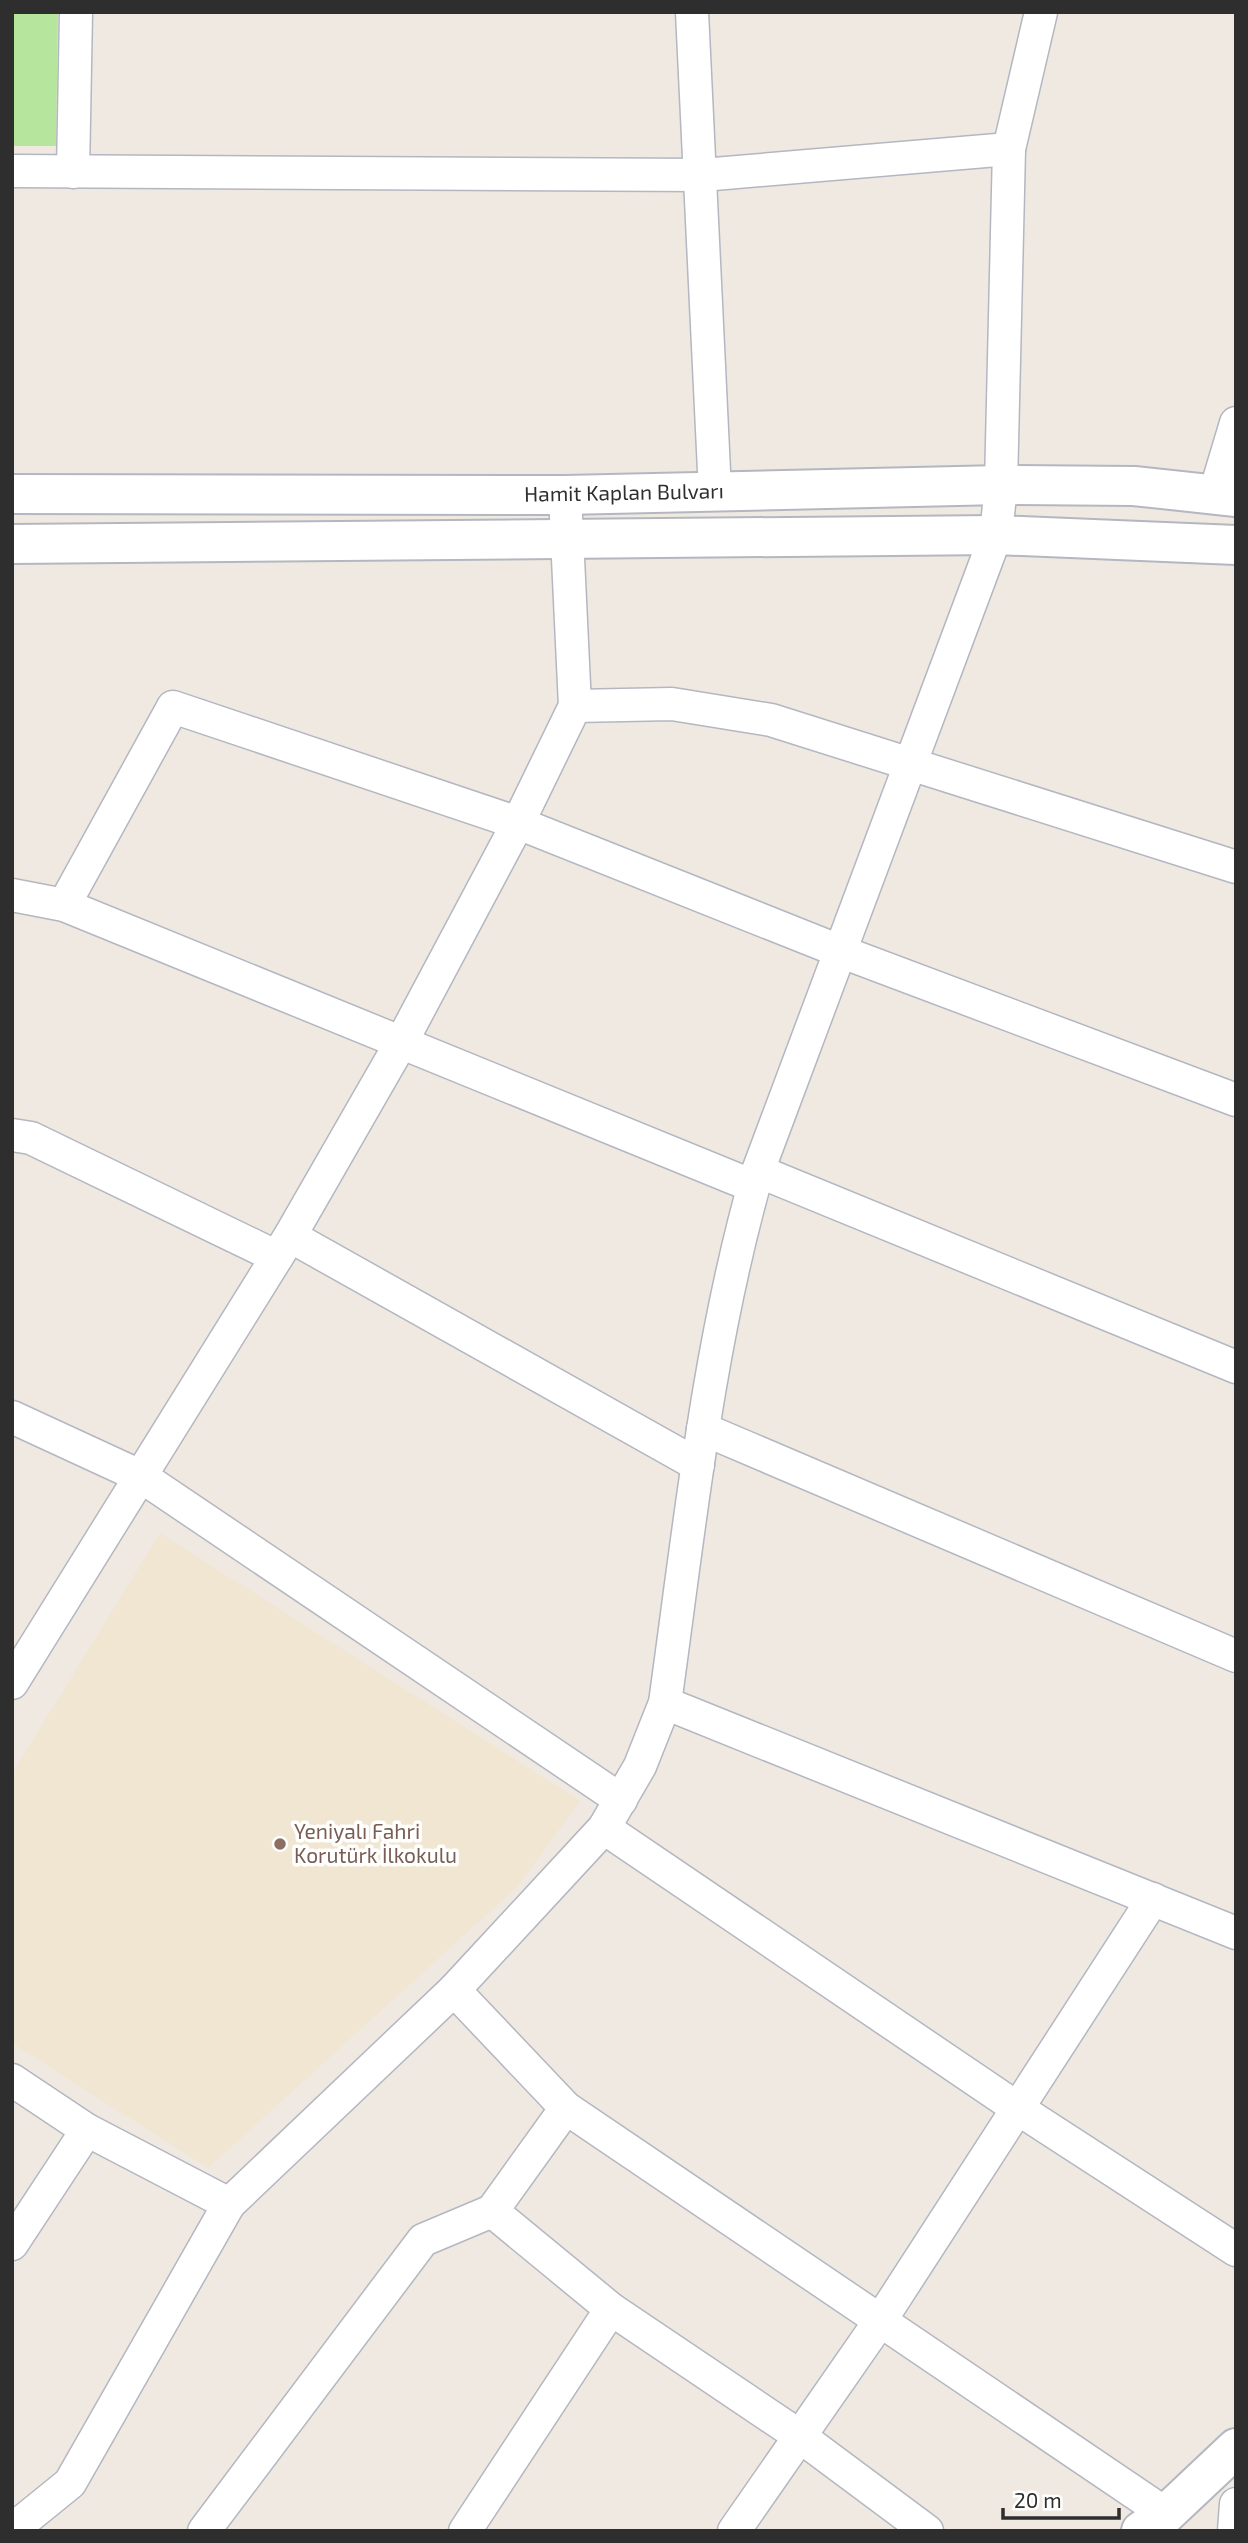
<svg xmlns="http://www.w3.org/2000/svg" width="1248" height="2543" viewBox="0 0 1248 2543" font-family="'Exo 2',sans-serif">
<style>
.education{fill:#f0e6d1}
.green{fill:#b6e59e}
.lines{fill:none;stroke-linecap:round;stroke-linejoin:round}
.minor-casing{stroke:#b4b7c1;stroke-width:35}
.tertiary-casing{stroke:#b4b7c1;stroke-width:42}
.secondary-casing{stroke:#b4b7c1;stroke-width:42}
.minor{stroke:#fff;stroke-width:32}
.tertiary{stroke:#fff;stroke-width:38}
.secondary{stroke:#fff;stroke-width:38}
.education-dot{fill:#8d6e63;stroke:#fff;stroke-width:2.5}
.labels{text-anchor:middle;stroke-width:7;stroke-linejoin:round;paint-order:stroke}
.street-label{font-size:21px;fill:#2e2e2e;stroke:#fff}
.education-label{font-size:21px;fill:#785e54;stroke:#fff;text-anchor:start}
</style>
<rect width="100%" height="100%" fill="#efe9e1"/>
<polygon class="education" points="160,1533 580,1801 517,1887 208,2168 12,2043 12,1774"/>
<polygon class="green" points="12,12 58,12 56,146 12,146"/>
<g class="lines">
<g class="minor-casing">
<g id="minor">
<polyline points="692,12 715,492"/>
<polyline points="12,171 702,175 1009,149"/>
<polyline points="73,172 76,12"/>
<polyline points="1215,493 1236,423"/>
<polyline points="575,706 672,704 771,720 1236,867"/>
<polyline points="12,895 64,905 753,1186"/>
<polyline points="64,905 173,707 518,823 842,952 1236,1100"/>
<polyline points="12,1135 31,1138 277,1257"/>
<polyline points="758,1171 1236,1367"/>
<polyline points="290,1236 698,1465"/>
<polyline points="12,1417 142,1477 621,1800"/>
<polyline points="703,1429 1236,1656"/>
<polyline points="12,1683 290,1236 402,1041 518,823 575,706 565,495"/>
<polyline points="665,1703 1236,1933"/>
<polyline points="604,1828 1017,2108 1236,2250"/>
<polyline points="454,1990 566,2108 1166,2514"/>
<polyline points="12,2080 87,2130 229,2204"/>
<polyline points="492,2211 611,2309 798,2435 927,2531"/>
<polyline points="12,2244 87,2130"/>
<path d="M12,2530L70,2483L229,2204L454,1990L604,1828L640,1766L665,1703C690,1524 708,1344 758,1171L996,535L1001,485L1009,149L1041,12"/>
<polyline points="204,2531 423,2240 492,2211 566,2108"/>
<polyline points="465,2531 611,2309"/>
<polyline points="734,2531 880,2321 1153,1899"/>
<polyline points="1234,2531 1236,2504"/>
</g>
</g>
<g class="tertiary-casing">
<polyline id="tertiary" points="1141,2531 1166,2514 1236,2448"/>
</g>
<g class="secondary-casing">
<g id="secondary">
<polyline points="12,494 565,495 1001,485 1134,486 1236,497"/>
<polyline points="12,544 996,535 1236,545"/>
</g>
</g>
<use href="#minor" class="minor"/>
<use href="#tertiary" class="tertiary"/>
<use href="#secondary" class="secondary"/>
</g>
<circle class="education-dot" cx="280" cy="1844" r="7"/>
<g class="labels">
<g class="street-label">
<text transform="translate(624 493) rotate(-1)" y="7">Hamit Kaplan Bulvarı</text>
</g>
<g class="education-label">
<text x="294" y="1839">Yeniyalı Fahri<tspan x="294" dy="24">Korutürk İlkokulu</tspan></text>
</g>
</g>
<rect width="1248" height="2543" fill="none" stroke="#2e2e2e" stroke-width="28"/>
<path d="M1003 2508v10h116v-10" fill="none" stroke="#2e2e2e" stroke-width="3.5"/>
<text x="1014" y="2508" font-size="21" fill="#2e2e2e" stroke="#ffffff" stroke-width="5" paint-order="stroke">20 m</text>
</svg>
